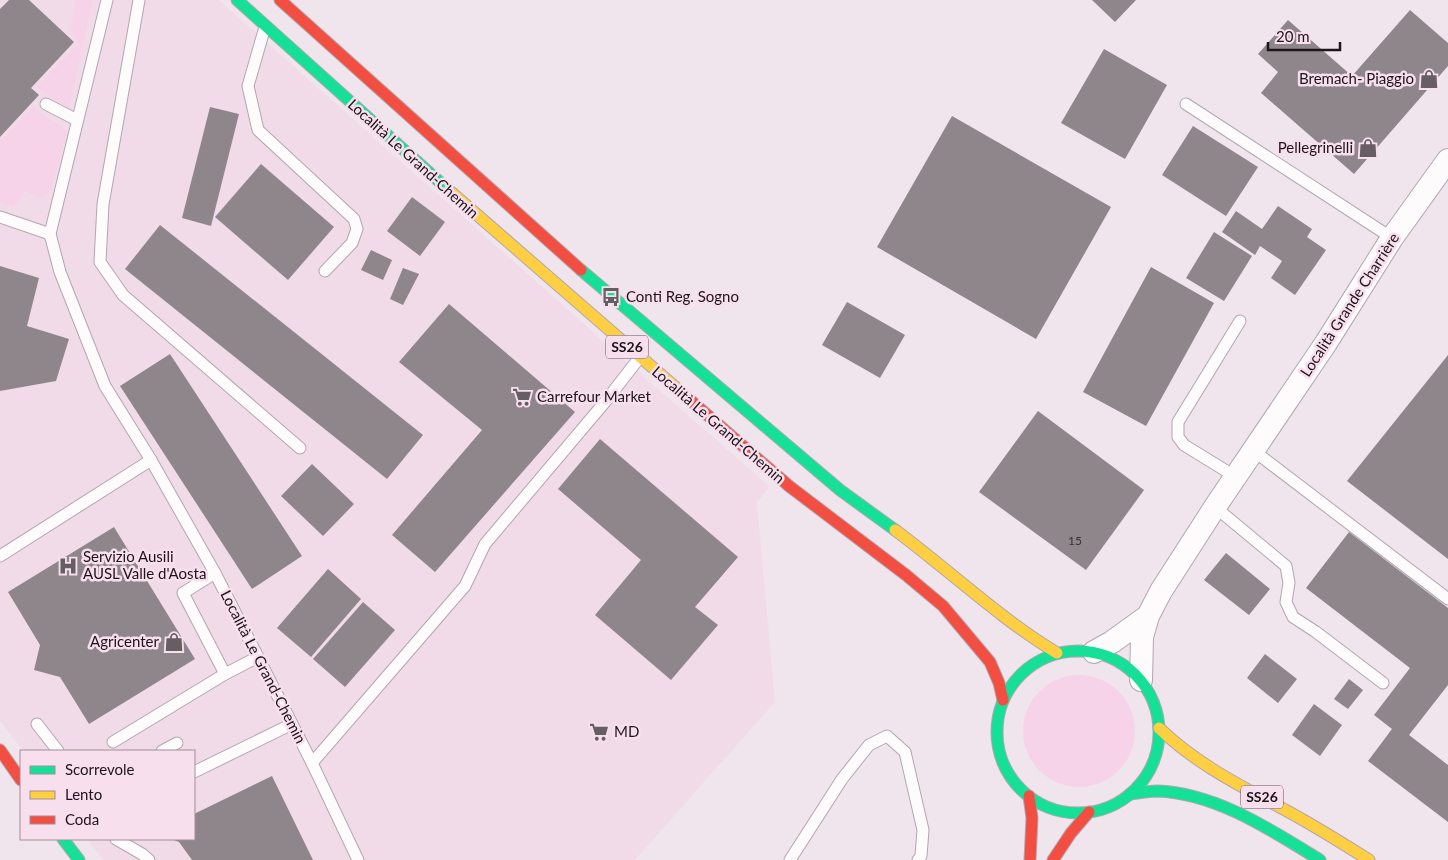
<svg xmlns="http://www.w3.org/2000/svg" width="1448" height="860" viewBox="0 0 1448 860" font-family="Lato,sans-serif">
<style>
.built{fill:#f2dbe9}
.green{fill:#f7d3ea}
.building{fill:#8f868c}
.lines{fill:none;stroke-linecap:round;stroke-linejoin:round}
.lane-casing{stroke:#b1a7ae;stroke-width:13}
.street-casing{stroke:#b1a7ae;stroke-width:24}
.fast-casing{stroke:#b1a7ae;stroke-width:13}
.slow-casing{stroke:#b1a7ae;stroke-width:13}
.jam-casing{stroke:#b1a7ae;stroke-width:13}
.lane{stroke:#fdfbfc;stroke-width:11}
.street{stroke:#fdfbfc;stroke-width:22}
.fast{stroke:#16e098;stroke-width:11}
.slow{stroke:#ffcf43;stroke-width:11}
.jam{stroke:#f24e42;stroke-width:11}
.labels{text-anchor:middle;stroke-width:5;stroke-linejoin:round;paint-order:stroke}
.number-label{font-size:12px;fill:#3a3136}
.shield{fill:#f7dfee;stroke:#5e525a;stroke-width:1}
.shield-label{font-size:14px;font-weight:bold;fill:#1d151a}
.poi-label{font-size:15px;fill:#1d151a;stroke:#f7dfee;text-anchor:start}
.street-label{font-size:15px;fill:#1d151a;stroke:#f7dfee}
</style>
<rect width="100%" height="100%" fill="#f1e5ed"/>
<polygon class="built" points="0,0 219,0 611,348 769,486 757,503 775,702 635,860 103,860 87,839 194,839 194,751 23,751 0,721"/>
<g class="green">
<polygon points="76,0 93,0 69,109 36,87 78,44 71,28"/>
<polygon points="33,107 68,131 50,192 40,198 25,191 14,207 0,202 0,141"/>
<circle cx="1079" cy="731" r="56"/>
</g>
<g class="building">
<polygon points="9,0 29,0 74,42 31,88 39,95 0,137 0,9"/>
<polygon points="1092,0 1136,0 1115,22"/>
<polygon points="1410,10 1448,43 1448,66 1354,174 1261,93 1278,72 1258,54 1288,20 1352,76"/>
<polygon points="1104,49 1167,85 1125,159 1061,123"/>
<polygon points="210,107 239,114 211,226 182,218"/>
<polygon points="952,116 1111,207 1036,339 877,247"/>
<polygon points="1193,126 1258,167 1226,216 1162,175"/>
<polygon points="261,164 334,227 288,280 215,217"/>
<polygon points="412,197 445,222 420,256 387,231"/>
<polygon points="1278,206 1312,229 1307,237 1326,250 1295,295 1271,278 1282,261 1260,246 1255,255 1222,232 1236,211 1262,229"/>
<polygon points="160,225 423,435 387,479 125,269"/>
<polygon points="1214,232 1252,256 1224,301 1186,278"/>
<polygon points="371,250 392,260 383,280 361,270"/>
<polygon points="0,266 39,278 27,326 69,339 56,381 0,391"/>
<polygon points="1151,267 1214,303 1146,426 1083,392"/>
<polygon points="403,268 419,274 403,305 390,299"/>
<polygon points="847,302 905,335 880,378 822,345"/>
<polygon points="449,304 575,412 435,572 392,535 482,430 399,362"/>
<polygon points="170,354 302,556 252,589 120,386"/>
<polygon points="1448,355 1448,559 1347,481"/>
<polygon points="1038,411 1144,490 1086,570 979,492"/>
<polygon points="600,439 738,557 695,607 718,625 671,680 595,615 641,560 558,489"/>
<polygon points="312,464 354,504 323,536 281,496"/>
<polygon points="114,527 195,659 89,724 60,677 34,670 40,645 8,592"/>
<polygon points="1349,532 1448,608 1448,685 1409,735 1448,765 1448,822 1368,761 1392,729 1374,715 1410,668 1306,588"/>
<polygon points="1226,553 1270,589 1249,615 1204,580"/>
<polygon points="328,569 361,599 311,657 277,628"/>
<polygon points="363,602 395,630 345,687 313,659"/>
<polygon points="1265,654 1297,679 1278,703 1247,678"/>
<polygon points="1349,679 1363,690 1348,709 1334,699"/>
<polygon points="1314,704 1342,725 1320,756 1292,735"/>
<polygon points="272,776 313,860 192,860 179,842 171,839 194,839 194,814"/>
</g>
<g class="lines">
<g class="lane-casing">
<g id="lane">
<polyline points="107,0 50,234 60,272 105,386 151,460 215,573 312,763 358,860"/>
<polyline points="139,0 103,204 100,262 123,295 300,448"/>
<polyline points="265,27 248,86 258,130 354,219 357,229 352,243 325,271"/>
<polyline points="46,104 77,120"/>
<polyline points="1186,104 1392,238"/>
<polyline points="0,217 50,234"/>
<polyline points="1254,451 1448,599"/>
<polyline points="1236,477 1184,445 1178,437 1178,422 1240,321"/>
<polyline points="1215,507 1286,566 1289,583 1286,602 1293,617 1316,632 1383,683"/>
<polyline points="0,556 151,460"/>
<polyline points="215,573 183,593 225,674 258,657"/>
<polyline points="37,724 58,751"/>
<polyline points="113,742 225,674"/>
<polyline points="162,751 177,743"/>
<polyline points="312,763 465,586 485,544 605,402 640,357"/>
<polyline points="194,772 292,724"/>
<polyline points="116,839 142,854 149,860"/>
<polyline points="790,860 842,779 869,745 887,736 905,752 923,830 921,856 918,860"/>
</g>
</g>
<g class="street-casing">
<g id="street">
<polyline points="1094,652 1112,642 1148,616"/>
<polyline points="1141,680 1142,637 1148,616 1161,591 1215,507 1326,343 1392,238 1448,160"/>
</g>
</g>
<g class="fast-casing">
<g id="fast">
<polyline points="237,0 452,193"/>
<polyline points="581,270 840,490 895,530"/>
<circle cx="1078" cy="732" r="81"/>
<path d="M1130,794C1139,793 1148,791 1157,791C1216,793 1271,830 1320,860"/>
<polyline points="63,839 79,860"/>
</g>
</g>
<g class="slow-casing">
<g id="slow">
<polyline points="452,193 690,400"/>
<path d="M895,530C949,570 999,618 1057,653"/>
<path d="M1159,728C1196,764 1241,786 1287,811C1315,826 1342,843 1369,860"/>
</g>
</g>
<g class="jam-casing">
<g id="jam">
<polyline points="280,0 581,270"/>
<polyline points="690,400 789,486 906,575 943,606 990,662 999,683 1003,700"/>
<polyline points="0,750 21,780"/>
<polyline points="1029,796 1032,818 1030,860"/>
<polyline points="1053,860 1071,833 1089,812"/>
</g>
</g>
<use href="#lane" class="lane"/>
<use href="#street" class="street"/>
<use href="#fast" class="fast"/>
<use href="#slow" class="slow"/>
<use href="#jam" class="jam"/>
</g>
<defs>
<g id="shop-bare" transform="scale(1.5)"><path d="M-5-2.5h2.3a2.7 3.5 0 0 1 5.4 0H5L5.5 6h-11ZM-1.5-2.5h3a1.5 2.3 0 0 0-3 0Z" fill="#675e64" stroke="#f7dfee" stroke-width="2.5" paint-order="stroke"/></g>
<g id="bus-bare" transform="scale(1.5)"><path d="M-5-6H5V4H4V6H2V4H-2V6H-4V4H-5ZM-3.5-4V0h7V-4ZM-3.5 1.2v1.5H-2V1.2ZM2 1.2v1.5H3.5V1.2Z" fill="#675e64" stroke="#f7dfee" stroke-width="2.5" paint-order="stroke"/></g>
<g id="supermarket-bare" transform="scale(1.5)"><path d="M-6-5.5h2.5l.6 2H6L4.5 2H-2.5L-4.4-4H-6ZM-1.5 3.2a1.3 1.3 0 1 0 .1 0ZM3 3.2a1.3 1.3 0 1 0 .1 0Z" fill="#675e64" stroke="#f7dfee" stroke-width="2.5" paint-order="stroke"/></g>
<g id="hospital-bare" transform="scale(1.5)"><path d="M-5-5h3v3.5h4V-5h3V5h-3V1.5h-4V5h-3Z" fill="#675e64" stroke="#f7dfee" stroke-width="2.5" paint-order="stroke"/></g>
</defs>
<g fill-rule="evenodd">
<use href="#shop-bare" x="1429" y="79"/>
<use href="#shop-bare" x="1368" y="148"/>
<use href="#bus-bare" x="611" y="297"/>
<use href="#supermarket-bare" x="522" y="397"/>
<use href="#hospital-bare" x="68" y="566"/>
<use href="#shop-bare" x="174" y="642"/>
<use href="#supermarket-bare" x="599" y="732"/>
</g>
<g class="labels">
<g class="number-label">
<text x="1075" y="545">15</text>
</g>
<g class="shield">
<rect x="606" y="335.5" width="42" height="23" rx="4"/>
<rect x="1241" y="785.5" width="42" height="23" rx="4"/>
</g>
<g class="shield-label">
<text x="627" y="352">SS26</text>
<text x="1262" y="802">SS26</text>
</g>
<g class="poi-label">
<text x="1414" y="84" text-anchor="end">Bremach- Piaggio</text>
<text x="1353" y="153" text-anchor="end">Pellegrinelli</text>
<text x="626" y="302">Conti Reg. Sogno</text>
<text x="537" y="402">Carrefour Market</text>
<text x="83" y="562">Servizio Ausili<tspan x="83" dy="17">AUSL Valle d'Aosta</tspan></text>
<text x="159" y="647" text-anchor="end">Agricenter</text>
<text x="614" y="737">MD</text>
</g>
<g class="street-label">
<text transform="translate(413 159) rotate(42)" y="5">Località Le Grand-Chemin</text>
<text transform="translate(1350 305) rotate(-57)" y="5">Località Grande Charrière</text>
<text transform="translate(718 425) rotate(41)" y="5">Località Le Grand-Chemin</text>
<text transform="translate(263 667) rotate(63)" y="5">Località Le Grand-Chemin</text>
</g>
</g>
<rect x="20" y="750" width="175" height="90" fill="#f7dfee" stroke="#a08e99"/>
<rect x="30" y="766" width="25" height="8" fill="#16e098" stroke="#a08e99"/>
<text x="65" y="775" font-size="15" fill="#1d151a">Scorrevole</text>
<rect x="30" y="791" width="25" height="8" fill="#ffcf43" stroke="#a08e99"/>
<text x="65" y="800" font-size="15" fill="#1d151a">Lento</text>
<rect x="30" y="816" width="25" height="8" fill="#f24e42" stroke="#a08e99"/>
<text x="65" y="825" font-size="15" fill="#1d151a">Coda</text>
<path d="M1268 42v8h72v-8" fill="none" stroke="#1d151a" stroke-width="2.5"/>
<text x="1276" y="42" font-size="15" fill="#1d151a" stroke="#f7dfee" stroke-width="4" paint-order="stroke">20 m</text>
</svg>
